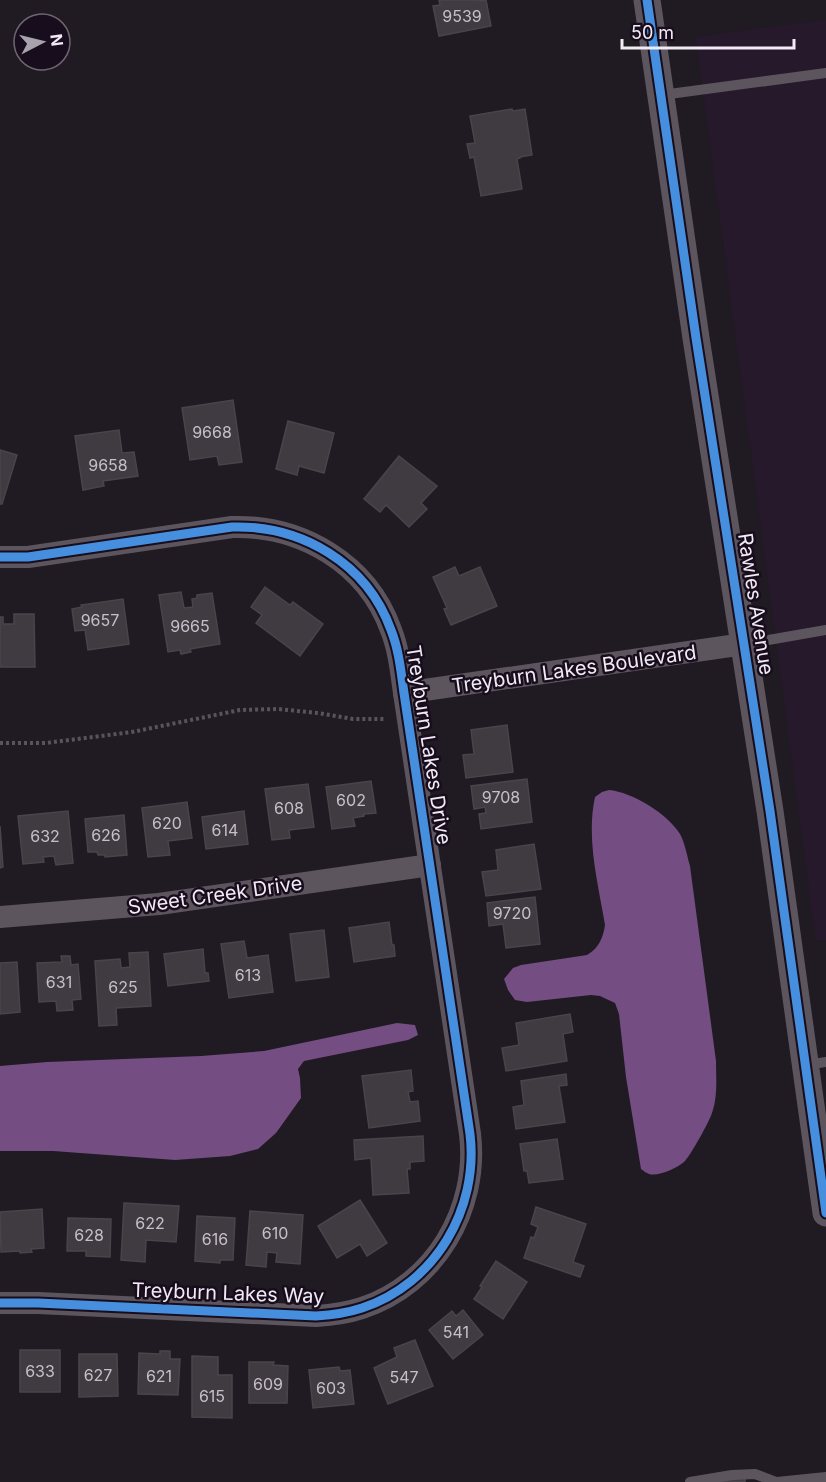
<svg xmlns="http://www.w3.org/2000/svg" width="826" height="1482" viewBox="0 0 826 1482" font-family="Inter,sans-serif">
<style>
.built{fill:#27192c}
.water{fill:#744d83}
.building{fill:#403b41;stroke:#49444b;stroke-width:1.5}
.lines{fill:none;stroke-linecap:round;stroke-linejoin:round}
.path{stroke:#59545b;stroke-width:4;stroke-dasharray:3 3;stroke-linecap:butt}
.service{stroke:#5c555e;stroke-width:10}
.minor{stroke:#5c555e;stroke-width:22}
.tertiary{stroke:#5c555e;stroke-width:27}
.cycleway-casing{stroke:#180d1c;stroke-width:13}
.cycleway{stroke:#468fdf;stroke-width:9}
.labels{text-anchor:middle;stroke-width:5;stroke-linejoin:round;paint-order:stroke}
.number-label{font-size:16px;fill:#c6bfc9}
.street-label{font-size:20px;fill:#f2ebf6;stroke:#180d1c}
</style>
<rect width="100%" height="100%" fill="#201a22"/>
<polygon class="built" points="826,20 826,940 816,941 696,37"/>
<g class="water">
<path d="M609,790C632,792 668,814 680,834C685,843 687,856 690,866L716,1061C716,1077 718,1096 712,1113C709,1122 691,1155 684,1162C677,1168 658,1177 649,1174C646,1173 644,1171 641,1169L626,1077L619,1014L615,1003L600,996L591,995L527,1002L515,1000L508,990L504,979L513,968L521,965L587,955C599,948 603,938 605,925C598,883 586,839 595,797L602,792Z"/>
<polygon points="397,1023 415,1025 418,1035 408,1040 304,1061 298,1069 300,1078 301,1098 276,1133 258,1149 230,1156 175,1160 53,1151 0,1151 0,1066 47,1062 201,1056 264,1051"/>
</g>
<g class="building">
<polygon points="439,0 480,0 480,1 486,0 491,26 439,36 433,6 440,5"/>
<polygon points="512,109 513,111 525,109 532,155 520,157 520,158 517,159 522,189 481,196 474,157 470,158 467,144 475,143 470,116"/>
<polygon points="233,400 242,462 219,465 217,456 190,460 182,408"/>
<polygon points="288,421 334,433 324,473 299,466 297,475 276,469"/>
<polygon points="119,430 122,453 134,452 138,476 103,481 104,486 83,490 75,436"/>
<polygon points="0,450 17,455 2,504 0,504"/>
<polygon points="399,456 437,486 421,503 427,509 409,527 386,505 380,512 364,499"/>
<polygon points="455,567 459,576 480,567 497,606 451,625 444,609 447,608 433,577"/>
<polygon points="265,587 290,605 293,602 323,624 300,656 256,623 262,615 251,607"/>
<polygon points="181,592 184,608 193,607 192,599 197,598 197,595 212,593 220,644 190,649 191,652 181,654 180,650 168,652 159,595"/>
<polygon points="123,599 129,644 88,650 85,630 75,631 72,609 82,607 81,605"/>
<polygon points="14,614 34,614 35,667 0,667 0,617 3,617 3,624 14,624"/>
<polygon points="507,725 513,772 466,778 463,755 474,754 471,730"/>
<polygon points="527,779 532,822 481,829 479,814 486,813 485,807 474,809 471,786"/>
<polygon points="371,781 376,813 364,814 364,816 353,818 355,826 332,829 326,787"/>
<polygon points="308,784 314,827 289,830 290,838 272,840 265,789"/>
<polygon points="187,802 192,838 168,841 170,855 148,857 142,808"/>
<polygon points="68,811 73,863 56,865 54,856 43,857 44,862 23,864 18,816"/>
<polygon points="244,811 248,844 206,849 202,817"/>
<polygon points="124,815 127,855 105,857 105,855 98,855 97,852 88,852 85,819"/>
<polygon points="0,826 3,867 0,868"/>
<polygon points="534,844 541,889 486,896 482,872 498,870 496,850"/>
<polygon points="535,897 540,944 506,948 503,924 489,926 487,903"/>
<polygon points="389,922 392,945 394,945 395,956 354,962 349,928"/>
<polygon points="324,930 329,977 296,981 290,934"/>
<polygon points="244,941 247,958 268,955 273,992 229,998 221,944"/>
<polygon points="203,949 205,973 208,973 209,981 168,986 164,954"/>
<polygon points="148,952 151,1006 116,1008 117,1025 99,1026 95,961 120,959 121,968 130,967 129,953"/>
<polygon points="61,956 70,956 71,965 78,964 81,999 72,1000 73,1010 57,1011 56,1001 39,1002 37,963 62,962"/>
<polygon points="17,962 20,1012 0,1014 0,963"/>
<polygon points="570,1014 573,1032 563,1034 567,1061 506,1071 502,1048 519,1045 516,1023"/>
<polygon points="411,1070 413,1091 408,1092 410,1102 418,1101 420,1121 369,1128 362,1076"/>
<polygon points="566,1074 567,1085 559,1086 565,1122 516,1129 513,1107 524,1105 521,1081"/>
<polygon points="423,1136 424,1161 410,1162 410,1169 407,1169 409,1193 373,1195 371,1158 355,1160 354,1140"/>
<polygon points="557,1139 563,1179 529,1183 527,1171 524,1171 520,1144"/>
<polygon points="360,1200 387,1243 367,1256 360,1244 337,1258 318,1226"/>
<polygon points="124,1203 179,1206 176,1242 146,1240 145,1262 121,1260"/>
<polygon points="536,1207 586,1224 573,1262 584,1266 580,1277 524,1258 531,1237 534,1238 538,1227 531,1224"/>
<polygon points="42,1209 44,1248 31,1249 32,1252 20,1253 20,1251 1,1252 0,1212"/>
<polygon points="250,1211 303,1215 300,1264 276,1262 277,1253 267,1252 266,1267 246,1265"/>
<polygon points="197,1216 235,1218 233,1260 220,1260 220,1263 195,1261"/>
<polygon points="68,1218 111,1219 110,1257 86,1256 86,1251 67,1251"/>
<polygon points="496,1261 527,1282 503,1319 474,1299 482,1287 480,1286"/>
<polygon points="463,1310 483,1335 453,1359 429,1330 452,1311 456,1316"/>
<polygon points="415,1340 433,1386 388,1404 374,1368 397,1357 394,1348"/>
<rect x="20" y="1350" width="40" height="42"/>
<polygon points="160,1351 170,1351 170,1359 180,1359 178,1395 138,1394 139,1353 160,1354"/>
<polygon points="79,1354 117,1354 118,1396 79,1397"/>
<polygon points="192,1356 218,1357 218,1375 232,1375 232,1418 192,1417"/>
<polygon points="249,1362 274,1362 273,1365 288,1366 287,1403 249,1403"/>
<polygon points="339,1367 340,1371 350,1370 354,1404 313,1408 309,1370"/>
<polygon points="745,1478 745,1482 717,1482"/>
</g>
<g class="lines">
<polyline class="path" points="0,743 46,743 132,732 240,710 278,709 318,713 353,719 385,719"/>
<g class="service">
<polyline points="662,95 826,73"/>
<polyline points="745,644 826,630"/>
<polyline points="806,1065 826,1062"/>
<polyline points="690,1482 732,1475 755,1474 776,1482"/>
<polyline points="777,1482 826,1477"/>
</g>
<g class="minor">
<path d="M0,557H28L232,527C301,525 367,563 391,630C399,650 401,672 404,693L470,1134C479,1209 435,1284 362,1308C347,1313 332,1315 316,1316L38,1303H0"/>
<polyline points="404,693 744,644"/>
<polyline points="0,917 159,904 430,865"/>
</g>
<polyline class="tertiary" points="647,0 696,338 770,811 826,1213"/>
<g class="cycleway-casing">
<g id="cycleway">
<polyline points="647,0 696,338 770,811 826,1213"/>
<path d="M0,557H28L232,527C301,525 367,563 391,630C399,650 401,672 404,693L470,1134C479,1209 435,1284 362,1308C347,1313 332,1315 316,1316L38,1303H0"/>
</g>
</g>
<use href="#cycleway" class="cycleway"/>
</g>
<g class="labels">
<g class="number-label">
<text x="462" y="22">9539</text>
<text x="212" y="438">9668</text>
<text x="108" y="471">9658</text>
<text x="100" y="626">9657</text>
<text x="190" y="632">9665</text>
<text x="501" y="803">9708</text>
<text x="351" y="806">602</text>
<text x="289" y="814">608</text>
<text x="167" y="829">620</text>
<text x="225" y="836">614</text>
<text x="106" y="841">626</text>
<text x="45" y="842">632</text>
<text x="512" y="919">9720</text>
<text x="248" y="981">613</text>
<text x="59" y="988">631</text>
<text x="123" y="993">625</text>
<text x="150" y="1229">622</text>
<text x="275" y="1239">610</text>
<text x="89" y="1241">628</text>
<text x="215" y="1245">616</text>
<text x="456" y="1338">541</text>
<text x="40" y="1377">633</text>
<text x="98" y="1381">627</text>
<text x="159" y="1382">621</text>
<text x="404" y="1383">547</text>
<text x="268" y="1390">609</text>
<text x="331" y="1394">603</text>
<text x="212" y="1402">615</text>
</g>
<g class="street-label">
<text transform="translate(756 604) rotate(81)" y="7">Rawles Avenue</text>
<text transform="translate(574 669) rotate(-8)" y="7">Treyburn Lakes Boulevard</text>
<text transform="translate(429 745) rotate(81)" y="7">Treyburn Lakes Drive</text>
<text transform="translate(215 895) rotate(-8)" y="7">Sweet Creek Drive</text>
<text transform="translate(228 1293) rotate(2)" y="7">Treyburn Lakes Way</text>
</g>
</g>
<g transform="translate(42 42) rotate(83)"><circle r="28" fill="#180d1c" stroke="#6f6673" stroke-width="1.5"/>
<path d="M0-4.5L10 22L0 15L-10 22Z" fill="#a8a2ac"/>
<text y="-9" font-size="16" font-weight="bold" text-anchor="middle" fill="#f2ebf6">N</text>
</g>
<path d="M622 39v9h172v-9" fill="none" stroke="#f2ebf6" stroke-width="3"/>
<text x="631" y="39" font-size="18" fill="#f2ebf6" stroke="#180d1c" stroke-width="4.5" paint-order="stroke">50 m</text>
</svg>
